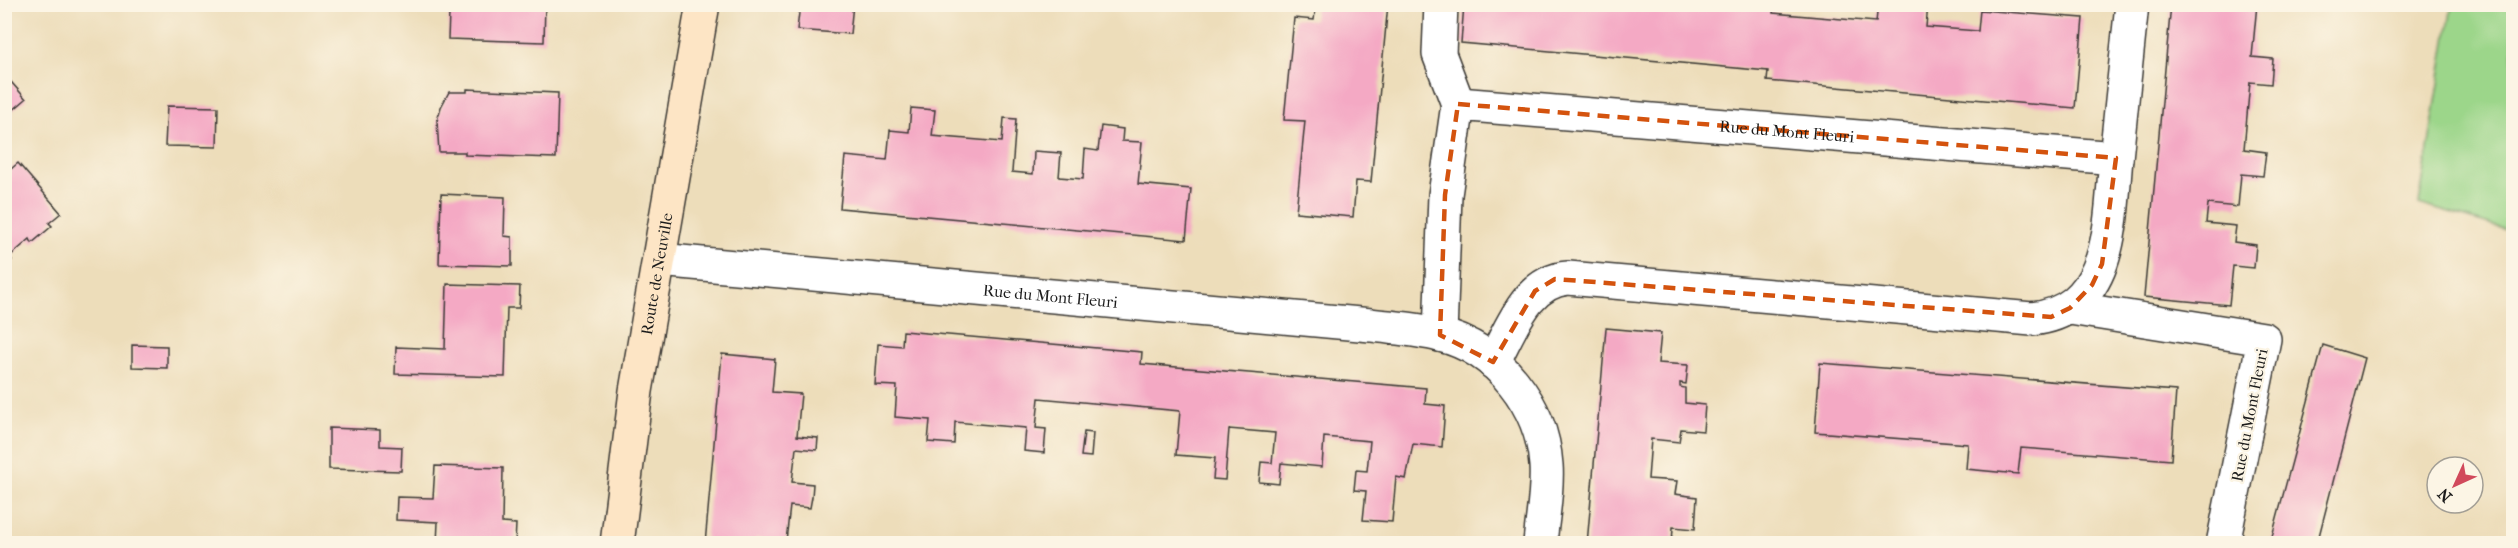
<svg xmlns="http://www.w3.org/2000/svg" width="2518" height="548" viewBox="0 0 2518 548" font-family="'IM FELL French Canon',serif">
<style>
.green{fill:#9cd68a;stroke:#5c7953;stroke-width:1.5}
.building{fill:#f4a9c4}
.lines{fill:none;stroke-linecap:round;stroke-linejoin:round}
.minor-casing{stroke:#3b3934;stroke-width:36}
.secondary-casing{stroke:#3b3934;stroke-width:36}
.minor{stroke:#fff;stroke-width:33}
.secondary{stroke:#fde5c5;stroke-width:33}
.marked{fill:none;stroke:#d4530e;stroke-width:4.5;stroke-dasharray:12 8;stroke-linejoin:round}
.labels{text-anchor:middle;stroke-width:4.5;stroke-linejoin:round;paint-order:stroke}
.street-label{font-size:16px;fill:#1c1c1c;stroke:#fcf5e5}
</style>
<rect width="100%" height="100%" fill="#fcf5e5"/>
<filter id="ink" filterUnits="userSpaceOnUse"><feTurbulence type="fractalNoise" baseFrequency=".0167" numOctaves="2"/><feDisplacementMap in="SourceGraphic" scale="12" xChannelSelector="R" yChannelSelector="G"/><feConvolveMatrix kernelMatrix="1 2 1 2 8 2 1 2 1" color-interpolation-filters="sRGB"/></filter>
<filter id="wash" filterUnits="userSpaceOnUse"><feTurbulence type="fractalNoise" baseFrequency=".008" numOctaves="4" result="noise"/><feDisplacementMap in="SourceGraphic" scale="24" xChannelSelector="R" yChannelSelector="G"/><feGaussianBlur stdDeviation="1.35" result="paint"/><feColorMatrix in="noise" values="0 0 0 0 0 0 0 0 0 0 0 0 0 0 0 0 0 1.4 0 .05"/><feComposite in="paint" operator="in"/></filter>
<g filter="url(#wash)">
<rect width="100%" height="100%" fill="#edddba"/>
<polygon class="green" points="2452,5 2513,5 2513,232 2419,204"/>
<g id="blocks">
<g class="building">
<polygon points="438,4 545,4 544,42 448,39 449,13 443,13"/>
<polygon points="800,4 853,4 850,34 797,30"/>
<polygon points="1316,4 1388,4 1371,182 1356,181 1353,217 1296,212 1305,121 1284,120 1294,18 1314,20"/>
<polygon points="1464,4 1774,4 1773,13 1876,22 1878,4 1928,4 1926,27 1978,31 1980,10 2083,18 2075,108 1767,81 1768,71 1461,43"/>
<polygon points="2171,4 2257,4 2252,57 2273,59 2271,84 2250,82 2244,149 2266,152 2263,176 2241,174 2238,207 2208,204 2206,223 2236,226 2234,242 2256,245 2254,268 2233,266 2229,305 2144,297"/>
<polygon points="5,75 26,99 5,117"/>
<polygon points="467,89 558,93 556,158 465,155 465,152 439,152 437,121 441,107 449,92 467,92"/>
<polygon points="167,106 218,107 217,147 165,146"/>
<polygon points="911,108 935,110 932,136 1002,142 1004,118 1016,119 1012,172 1033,174 1034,151 1061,153 1059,177 1083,179 1085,149 1098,151 1101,126 1123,129 1122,141 1142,142 1138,184 1191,189 1186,240 840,208 845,156 887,160 890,130 909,132"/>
<polygon points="18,163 61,213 49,223 52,226 32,243 30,239 9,257 12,260 4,266 4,175"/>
<polygon points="441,194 505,197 504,236 512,237 512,266 439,264"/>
<polygon points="447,284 520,286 519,308 507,308 505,377 395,374 396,347 445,349"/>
<polygon points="1606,328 1661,333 1658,363 1688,365 1686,384 1680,383 1680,387 1685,388 1685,403 1705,405 1703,431 1681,429 1679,442 1651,439 1648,479 1677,481 1675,494 1697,497 1695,529 1673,527 1672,544 1587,544"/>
<polygon points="903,331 1142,352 1141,364 1426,388 1425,404 1445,406 1442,447 1413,444 1406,479 1396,477 1392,522 1363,520 1366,491 1354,490 1356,470 1367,471 1370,441 1324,437 1322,467 1281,463 1279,484 1270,483 1259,482 1261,462 1272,463 1275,433 1229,429 1225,480 1213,479 1215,458 1176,455 1180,411 1039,398 1036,428 1046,429 1044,453 1024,451 1026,428 955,422 954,444 928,442 930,420 895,417 897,386 875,385 878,344 902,346"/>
<polygon points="132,345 167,346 167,368 132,367"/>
<polygon points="2323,345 2365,358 2317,544 2270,544"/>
<polygon points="722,354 775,359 772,392 801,394 797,436 818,438 817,450 796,448 792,482 813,484 812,497 810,508 790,506 786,541 756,538 755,544 705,544"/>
<polygon points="1820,363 2176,391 2171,460 2021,448 2018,474 1966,469 1968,444 1815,432"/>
<polygon points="329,428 380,430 380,446 402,447 401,471 329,469"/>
<polygon points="1084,432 1093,433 1091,457 1081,456"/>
<polygon points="435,466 503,468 502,523 516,524 515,544 437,544 438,522 396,520 397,497 433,498"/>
</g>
</g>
</g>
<g filter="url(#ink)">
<use href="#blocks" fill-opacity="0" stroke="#3b3934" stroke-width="1.5"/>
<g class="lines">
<g class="minor-casing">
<g id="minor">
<polyline points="1441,4 1439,54 1458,104"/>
<polyline points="2116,158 2132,4"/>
<path id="s1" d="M659,260L1371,325C1394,328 1417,329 1440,335C1499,349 1542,406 1546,465C1548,491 1542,518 1540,544"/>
<polyline points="2070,308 2264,339 2223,544"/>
<path id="s2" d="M1440,335L1445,195L1458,104L2116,158C2110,221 2114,310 2032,319L1568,278C1526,281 1511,330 1493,362"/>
</g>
</g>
<g class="secondary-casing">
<g id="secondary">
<path id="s3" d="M617,544L636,391L703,4"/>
</g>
</g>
<use href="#minor" class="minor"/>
<use href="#secondary" class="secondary"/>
</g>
</g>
<path class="marked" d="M1458,104L2116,158L2102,264L2092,285L2070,308L2051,317L1555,279L1535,291L1493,362L1440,335L1445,195Z"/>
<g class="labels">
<g class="street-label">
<text dy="6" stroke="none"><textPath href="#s2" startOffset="562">Rue du Mont Fleuri</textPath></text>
<text dy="6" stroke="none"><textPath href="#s3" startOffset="273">Route de Neuville</textPath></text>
<text dy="6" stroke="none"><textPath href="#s1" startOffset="393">Rue du Mont Fleuri</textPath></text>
<text transform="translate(2249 415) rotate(-79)" y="6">Rue du Mont Fleuri</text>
</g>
</g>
<rect width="2518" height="548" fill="none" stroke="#fcf5e5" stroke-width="24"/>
<g transform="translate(2455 485) rotate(225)"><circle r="28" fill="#fcf5e5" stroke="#a29e95" stroke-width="1.5"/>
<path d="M0-4.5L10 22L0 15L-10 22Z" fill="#d1495b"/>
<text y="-9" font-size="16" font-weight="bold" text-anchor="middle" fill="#1c1c1c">N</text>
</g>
</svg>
